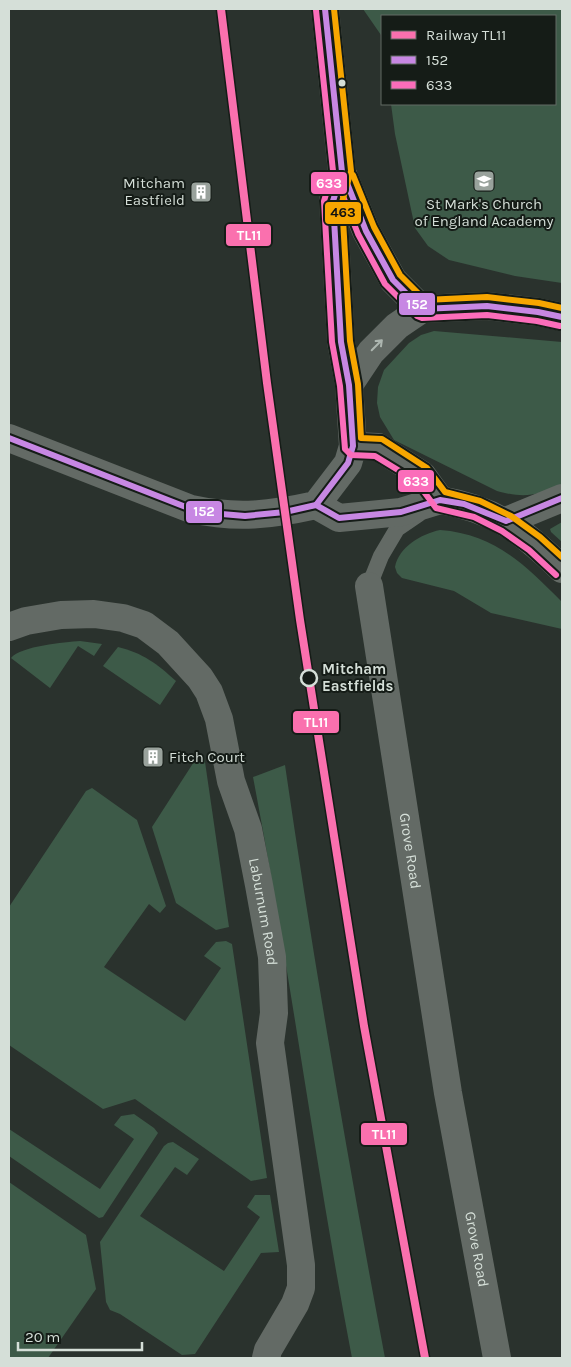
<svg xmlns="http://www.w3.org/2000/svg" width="571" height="1367" viewBox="0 0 571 1367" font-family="Karla,sans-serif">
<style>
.green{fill:#3d5a48}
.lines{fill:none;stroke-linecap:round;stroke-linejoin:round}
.service{stroke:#636a65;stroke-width:16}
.minor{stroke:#636a65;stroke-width:28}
.tertiary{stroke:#636a65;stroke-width:28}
.bus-1-casing{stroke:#151c17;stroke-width:10}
.bus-2-casing{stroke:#151c17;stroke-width:10}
.bus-3-casing{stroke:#151c17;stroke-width:10}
.bus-1{stroke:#c787e3;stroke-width:6}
.bus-2{stroke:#fb6dba;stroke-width:6}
.bus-3{stroke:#f7a600;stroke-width:6}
.rail-1-casing{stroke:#151c17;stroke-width:11}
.rail-1{stroke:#fa70ae;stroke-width:8}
.oneway{stroke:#adb6b0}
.bus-dot{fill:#d5dfd8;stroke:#151c17;stroke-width:2}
.stop-dot{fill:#151c17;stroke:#d5dfd8;stroke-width:2.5}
.labels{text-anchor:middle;stroke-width:4;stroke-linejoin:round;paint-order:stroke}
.poi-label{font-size:15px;fill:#d5dfd8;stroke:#151c17;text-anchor:end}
.stop-label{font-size:15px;font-weight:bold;fill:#d5dfd8;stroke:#151c17;text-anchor:start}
.street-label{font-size:15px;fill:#d5dfd8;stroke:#151c17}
.line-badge{stroke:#151c17;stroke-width:2}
.badge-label{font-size:14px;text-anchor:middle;font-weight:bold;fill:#fff}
.pale-badge-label{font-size:14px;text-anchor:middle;font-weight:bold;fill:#111}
</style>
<rect width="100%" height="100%" fill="#2a322d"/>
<g class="green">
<polygon points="363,9 562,9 562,283 515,276 449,260 428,246 415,228 395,134 391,104 555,104 555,16 382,16 382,41 381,35"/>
<path d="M434,331L562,342V485C534,495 527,499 497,491L394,440L380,417L377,403L378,387L384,370L409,343L421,335Z"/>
<polygon points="562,522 562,542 551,532 550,529"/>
<path d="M440,530C495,534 525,565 562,602V629L491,613L454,591L402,578L397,573L395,567C399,547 421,534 440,530Z"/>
<path d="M80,641L102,644L94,656L78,646L50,688L11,658C21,646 65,642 80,641Z"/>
<path d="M118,647C143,653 157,664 176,681L160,705L103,666Z"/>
<polygon points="199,754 204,755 229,927 216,930 176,903 152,827"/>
<path d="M285,765C314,964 348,1161 385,1358H352C315,1165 290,970 253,777Z"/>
<polygon points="92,788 137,820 166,906 160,913 149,904 104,967 185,1021 221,968 204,956 216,942 226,941 232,944 267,1178 251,1181 135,1099 103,1109 9,1045 9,907 86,791"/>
<polygon points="134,1114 154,1128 158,1133 103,1217 99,1218 9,1156 9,1129 100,1189 134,1139 114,1125 121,1116"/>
<polygon points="173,1142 199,1159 187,1175 175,1167 140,1216 224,1271 260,1217 247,1207 255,1195 270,1195 279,1252 261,1253 195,1354 182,1355 120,1314 110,1310 106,1302 100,1242 164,1146 168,1143"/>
<polygon points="9,1182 86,1235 96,1289 48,1358 9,1358"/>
</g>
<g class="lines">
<polyline class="service" points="369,586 381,556 397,529 419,514"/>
<g class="minor">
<path id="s1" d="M369,586L448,1093L497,1358"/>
<path id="s2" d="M9,627L26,621L61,615L94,614L123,618L144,625L168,643L200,678L209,692L219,719L231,781L248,829L259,885L272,957L274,1013L270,1043L301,1265V1288L295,1304L268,1350L266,1358"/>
</g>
<g class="tertiary">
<polyline points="325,9 342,172 366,231 393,280 422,309"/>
<polyline points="349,385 371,352 397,326 422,309 487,306 538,312 562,317"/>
<path d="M9,438L191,509C237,519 271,515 316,505L348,463L353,446L349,385L341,342L333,201L342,172"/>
<path d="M353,446L378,447L422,475L440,500C495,509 523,531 562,569"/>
<polyline points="316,505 339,518 401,512 440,500"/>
<polyline points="506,521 562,498"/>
</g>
<g class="bus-1-casing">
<g id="bus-1">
<polyline points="345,178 366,231 393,280 422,309 487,306 538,312 562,317"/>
<polyline points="9,438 191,509 210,513 245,516 285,512 316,505 348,463 353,446 349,385 341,342 333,201 342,172 325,9"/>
<polyline points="316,505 339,518 401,512 440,500 464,504 506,521 562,498"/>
</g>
</g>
<g class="bus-2-casing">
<g id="bus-2">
<polyline points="316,10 333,171 324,201 332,342 340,386 345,449 351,455 375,456 416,481 436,508 474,517 502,531 529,550 556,575"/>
<polyline points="337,181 358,234 385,284 417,316 422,318 487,315 537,321 560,326"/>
</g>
</g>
<g class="bus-3-casing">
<g id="bus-3">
<polyline points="334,9 351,171 342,202 350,341 358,384 361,438 382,439 427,468 445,492 480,501 511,516 540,537 562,557"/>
<polyline points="353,175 374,227 400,275 425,300 487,297 539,303 562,308"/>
</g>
</g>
<use href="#bus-1" class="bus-1"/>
<use href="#bus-2" class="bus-2"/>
<use href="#bus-3" class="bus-3"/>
<g class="rail-1-casing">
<polyline id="rail-1" points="221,9 267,383 300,620 364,1026 425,1358"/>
</g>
<use href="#rail-1" class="rail-1"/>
</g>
<defs><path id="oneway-shaft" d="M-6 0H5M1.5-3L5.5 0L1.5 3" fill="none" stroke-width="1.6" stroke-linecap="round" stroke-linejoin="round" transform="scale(1.25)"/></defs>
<use class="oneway" href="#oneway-shaft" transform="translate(377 345) rotate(-45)"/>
<defs>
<g id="school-square" transform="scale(1.125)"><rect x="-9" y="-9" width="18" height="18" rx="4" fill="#99a29c" stroke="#151c17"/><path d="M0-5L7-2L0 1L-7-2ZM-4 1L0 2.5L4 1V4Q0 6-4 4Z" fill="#fff"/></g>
<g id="building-square" transform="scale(1.125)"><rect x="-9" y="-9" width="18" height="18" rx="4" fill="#99a29c" stroke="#151c17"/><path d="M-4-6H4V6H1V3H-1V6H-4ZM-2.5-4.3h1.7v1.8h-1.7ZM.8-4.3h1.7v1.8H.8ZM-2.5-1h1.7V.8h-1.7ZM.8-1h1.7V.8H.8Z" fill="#fff"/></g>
</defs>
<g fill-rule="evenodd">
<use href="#school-square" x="484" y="181"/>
<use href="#building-square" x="201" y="192"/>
<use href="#building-square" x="153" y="757"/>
</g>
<circle class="bus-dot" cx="342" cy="83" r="4.5"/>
<circle class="stop-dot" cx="309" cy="678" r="8"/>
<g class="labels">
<g class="poi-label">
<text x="185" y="188">Mitcham<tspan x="185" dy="17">Eastfield</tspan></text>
<text x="484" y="209" text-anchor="middle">St Mark's Church<tspan x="484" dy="17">of England Academy</tspan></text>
<text x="169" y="762" text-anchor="start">Fitch Court</text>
</g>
<g class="stop-label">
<text x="322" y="674">Mitcham<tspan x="322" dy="17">Eastfields</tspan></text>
</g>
<g class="street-label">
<text dy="5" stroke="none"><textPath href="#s1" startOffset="268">Grove Road</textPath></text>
<text dy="5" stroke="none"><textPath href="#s2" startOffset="459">Laburnum Road</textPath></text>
<text dy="5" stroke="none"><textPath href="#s1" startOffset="672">Grove Road</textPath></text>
</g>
</g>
<g class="line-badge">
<rect x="310" y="171" width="38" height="24" rx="5" fill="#fb6dba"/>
<rect x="324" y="201" width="38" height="24" rx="5" fill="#f7a600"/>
<rect x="225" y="223" width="47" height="24" rx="5" fill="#fa70ae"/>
<rect x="398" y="292" width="38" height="24" rx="5" fill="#c787e3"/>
<rect x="397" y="469" width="38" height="24" rx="5" fill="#fb6dba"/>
<rect x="185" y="500" width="38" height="24" rx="5" fill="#c787e3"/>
<rect x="292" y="710" width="48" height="24" rx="5" fill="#fa70ae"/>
<rect x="360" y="1122" width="48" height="24" rx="5" fill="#fa70ae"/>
</g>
<g class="badge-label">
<text x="329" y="188">633</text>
<text x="249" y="240">TL11</text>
<text x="417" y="309">152</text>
<text x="416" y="486">633</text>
<text x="204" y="516">152</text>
<text x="316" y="727">TL11</text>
<text x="384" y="1139">TL11</text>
</g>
<g class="pale-badge-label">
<text x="343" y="217">463</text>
</g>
<rect width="571" height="1367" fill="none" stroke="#d5dfd8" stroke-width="20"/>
<rect x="381" y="15" width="175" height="90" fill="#151c17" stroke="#626a64"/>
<rect x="391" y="31" width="25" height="8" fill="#fa70ae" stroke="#626a64"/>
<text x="426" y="40" font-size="15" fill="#d5dfd8">Railway TL11</text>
<rect x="391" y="56" width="25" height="8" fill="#c787e3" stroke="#626a64"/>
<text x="426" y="65" font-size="15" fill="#d5dfd8">152</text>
<rect x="391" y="81" width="25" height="8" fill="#fb6dba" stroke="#626a64"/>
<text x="426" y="90" font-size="15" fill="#d5dfd8">633</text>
<path d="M18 1342v8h124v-8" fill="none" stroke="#d5dfd8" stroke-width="2.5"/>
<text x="25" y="1342" font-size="15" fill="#d5dfd8" stroke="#151c17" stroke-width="4" paint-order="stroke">20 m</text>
</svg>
